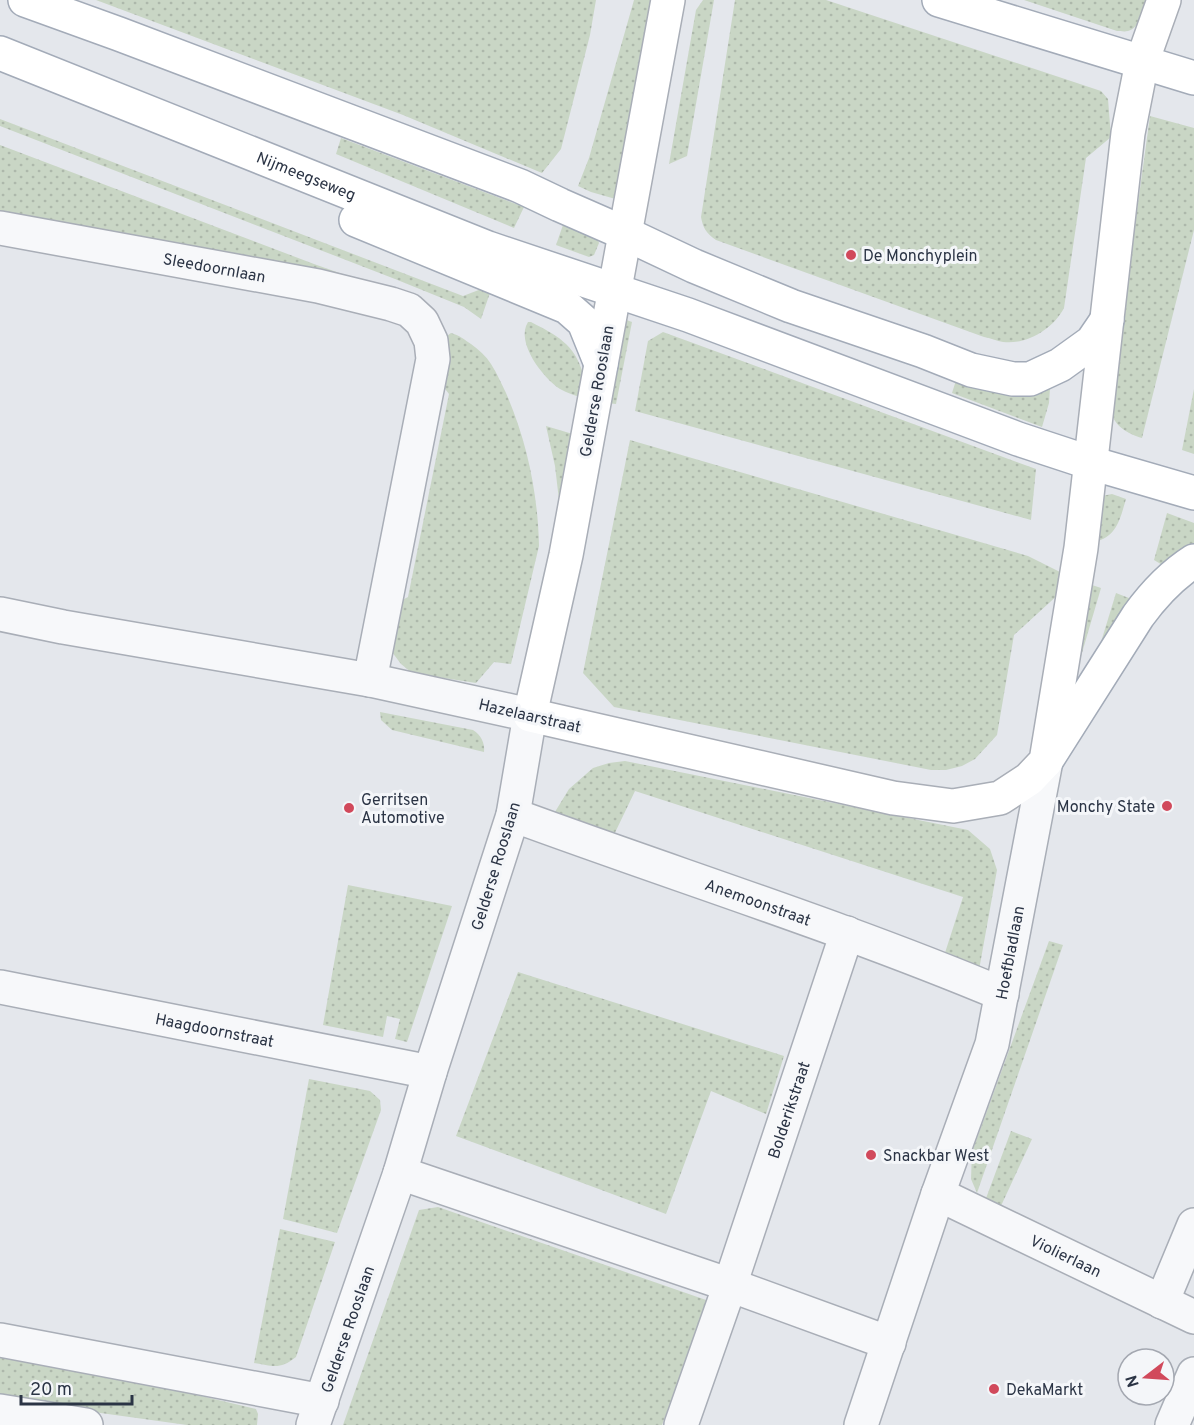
<svg xmlns="http://www.w3.org/2000/svg" width="1194" height="1425" viewBox="0 0 1194 1425" font-family="Overpass,sans-serif">
<style>
.grass{fill:url(#grass-dots)}
.lines{fill:none;stroke-linecap:round;stroke-linejoin:round}
.street-casing{stroke:#a9aeb7;stroke-width:36}
.secondary-casing{stroke:#a9aeb7;stroke-width:36}
.primary-casing{stroke:#a3abb8;stroke-width:36}
.street{stroke:#f7f8fa;stroke-width:33}
.secondary{stroke:#fff;stroke-width:33}
.primary{stroke:#fff;stroke-width:33}
.poi-dot{fill:#d1495b;stroke:#f4f6f9;stroke-width:2}
.labels{text-anchor:middle;stroke-width:6;stroke-linejoin:round;paint-order:stroke}
.street-label{font-size:16px;fill:#2b3445;stroke:#f4f6f9}
.poi-label{font-size:16px;fill:#2b3445;stroke:#f4f6f9;text-anchor:start}
</style>
<defs>
<pattern id="grass-dots" width="8" height="8" patternUnits="userSpaceOnUse" patternTransform="scale(1.5)"><rect width="8" height="8" fill="#c9d6c5"/><path d="M2 2h.1M6 6h.1" fill="none" stroke="#adb8ab" stroke-width="1.8" stroke-linecap="round"/></pattern>
</defs>
<rect width="100%" height="100%" fill="#e4e7ec"/>
<g class="grass">
<polygon points="96,0 596,0 590,35 561,149 542,173 403,115"/>
<polygon points="634,0 658,0 619,200 591,192 578,186 589,158"/>
<polygon points="703,0 714,0 687,156 669,164 696,10"/>
<path d="M735,0H826L1101,91L1108,99L1111,137L1086,158L1064,308C1053,329 1027,345 1003,342C997,341 990,338 984,337L716,240C706,233 703,228 701,217Z"/>
<path d="M1024,0H1146C1143,10 1140,28 1128,31C1124,32 1120,31 1117,31Z"/>
<path d="M1150,116L1194,128V230L1142,438C1128,434 1112,425 1111,409C1111,404 1112,398 1112,393Z"/>
<polygon points="0,119 463,296 484,288 491,290 481,319 464,307 395,279 0,126"/>
<polygon points="341,138 524,207 514,228 336,154"/>
<polygon points="0,145 314,264 399,294 0,214"/>
<polygon points="563,225 597,238 599,243 594,255 589,257 556,245"/>
<polygon points="621,318 632,322 616,404 607,403"/>
<path d="M528,322H531C556,335 575,344 583,374C585,383 585,389 582,398C575,395 567,393 560,389C543,378 515,342 528,322Z"/>
<polygon points="663,332 1036,469 1031,520 635,411 648,341"/>
<path d="M451,333C459,335 465,340 471,344C479,350 486,356 491,364C497,373 501,383 506,393C527,441 538,494 539,546L511,664L494,662L476,683L412,673L401,664L392,652L394,605L408,597L449,394L439,381L444,338Z"/>
<polygon points="958,374 1024,391 1050,388 1049,403 1042,427 952,393"/>
<polygon points="1194,389 1194,454 1182,450"/>
<polygon points="546,426 576,435 559,500 555,466"/>
<polygon points="630,440 1028,556 1064,574 1061,592 1014,635 997,735 975,759 962,766 946,770 931,770 614,707 583,673"/>
<path d="M1112,494L1126,499C1120,519 1117,537 1094,542L1102,496Z"/>
<polygon points="1167,513 1194,523 1194,544 1164,566 1154,560"/>
<polygon points="1083,582 1101,588 1072,687"/>
<polygon points="1116,593 1134,600 1097,655"/>
<path d="M380,712L473,730C481,735 485,743 484,752L392,730L381,720Z"/>
<polygon points="625,761 968,830 990,849 997,870 979,970 943,959 963,897 635,791 611,841 550,820 569,789 593,768 609,763"/>
<polygon points="348,885 452,906 407,1042 395,1039 400,1019 387,1016 383,1037 323,1025"/>
<polygon points="1049,941 1063,945 977,1193 971,1179 972,1152"/>
<polygon points="518,972 784,1056 766,1114 711,1091 666,1214 456,1136"/>
<polygon points="309,1079 370,1091 380,1100 381,1110 337,1233 283,1219"/>
<polygon points="1011,1131 1032,1139 1000,1208 985,1201"/>
<polygon points="438,1207 709,1301 662,1425 343,1425 419,1210"/>
<path d="M280,1229L335,1242L296,1357C280,1370 273,1366 254,1363Z"/>
<polygon points="0,1354 130,1379 256,1409 258,1414 257,1425 187,1425 0,1399"/>
</g>
<g class="lines">
<g class="street-casing">
<g id="street">
<path id="s1" d="M0,228L318,286L391,304L409,310L422,322L431,341L433,359L370,680"/>
<polyline points="0,614 63,627 370,680 530,715 513,815 430,1072 400,1173 313,1425"/>
<path id="s2" d="M513,815C676,875 842,927 1002,994"/>
<path id="s3" d="M0,987L430,1072"/>
<polyline points="400,1173 730,1285 889,1343"/>
<path id="s4" d="M938,1194L1194,1317"/>
<polyline points="1162,1302 1194,1225"/>
<polyline points="0,1340 322,1401"/>
<polyline points="0,1411 86,1425"/>
<path id="s5" d="M681,1425L730,1285L847,933"/>
<path id="s6" d="M861,1425L938,1194L992,1044L1046,761"/>
<polyline points="1172,1425 1194,1374"/>
</g>
</g>
<g class="secondary-casing">
<polyline id="secondary" points="668,0 566,555 530,715 893,798 953,806 1000,798 1029,779 1046,761 1081,548 1128,133 1142,62 1164,0"/>
</g>
<g class="primary-casing">
<g id="primary">
<polyline points="25,0 119,34 520,186 560,205 624,233 694,266 791,306 923,351 971,370 1013,379 1030,379 1060,365 1092,342 1107,320"/>
<polyline points="939,0 1194,78"/>
<path id="s7" d="M0,53L488,248L688,315L1018,439L1091,463L1194,493"/>
<polyline points="356,220 567,307 584,322 601,364"/>
<path d="M1046,761L1138,616C1154,594 1172,575 1194,561"/>
</g>
</g>
<use href="#street" class="street"/>
<use href="#secondary" class="secondary"/>
<use href="#primary" class="primary"/>
</g>
<g class="poi-dot">
<circle cx="851" cy="255" r="6"/>
<circle cx="1167" cy="806" r="6"/>
<circle cx="349" cy="808" r="6"/>
<circle cx="871" cy="1155" r="6"/>
<circle cx="994" cy="1389" r="6"/>
</g>
<g class="labels">
<g class="street-label">
<text dy="6" stroke="none"><textPath href="#s7" startOffset="330">Nijmeegseweg</textPath></text>
<text dy="6" stroke="none"><textPath href="#s1" startOffset="218">Sleedoornlaan</textPath></text>
<text transform="translate(596 391) rotate(-80)" y="6">Gelderse Rooslaan</text>
<text transform="translate(530 715) rotate(13)" y="6">Hazelaarstraat</text>
<text transform="translate(495 866) rotate(-73)" y="6">Gelderse Rooslaan</text>
<text dy="6" stroke="none"><textPath href="#s2" startOffset="260">Anemoonstraat</textPath></text>
<text dy="6" stroke="none"><textPath href="#s6" startOffset="496">Hoefbladlaan</textPath></text>
<text dy="6" stroke="none"><textPath href="#s3" startOffset="219">Haagdoornstraat</textPath></text>
<text dy="6" stroke="none"><textPath href="#s5" startOffset="333">Bolderikstraat</textPath></text>
<text dy="6" stroke="none"><textPath href="#s4" startOffset="142">Violierlaan</textPath></text>
<text transform="translate(347 1329) rotate(-71)" y="6">Gelderse Rooslaan</text>
</g>
<g class="poi-label">
<text x="863" y="261">De Monchyplein</text>
<text x="361" y="805">Gerritsen<tspan x="361" dy="18">Automotive</tspan></text>
<text x="1155" y="812" text-anchor="end">Monchy State</text>
<text x="883" y="1161">Snackbar West</text>
<text x="1006" y="1395">DekaMarkt</text>
</g>
</g>
<g transform="translate(1146 1377) rotate(253)"><circle r="28" fill="#f4f6f9" stroke="#a4a8b1" stroke-width="1.5"/>
<path d="M0-4.5L10 22L0 15L-10 22Z" fill="#d1495b"/>
<text y="-9" font-size="16" font-weight="bold" text-anchor="middle" fill="#2b3445">N</text>
</g>
<path d="M21 1395v9h111v-9" fill="none" stroke="#2b3445" stroke-width="3"/>
<text x="30" y="1395" font-size="18" fill="#2b3445" stroke="#f4f6f9" stroke-width="4.5" paint-order="stroke">20 m</text>
</svg>
